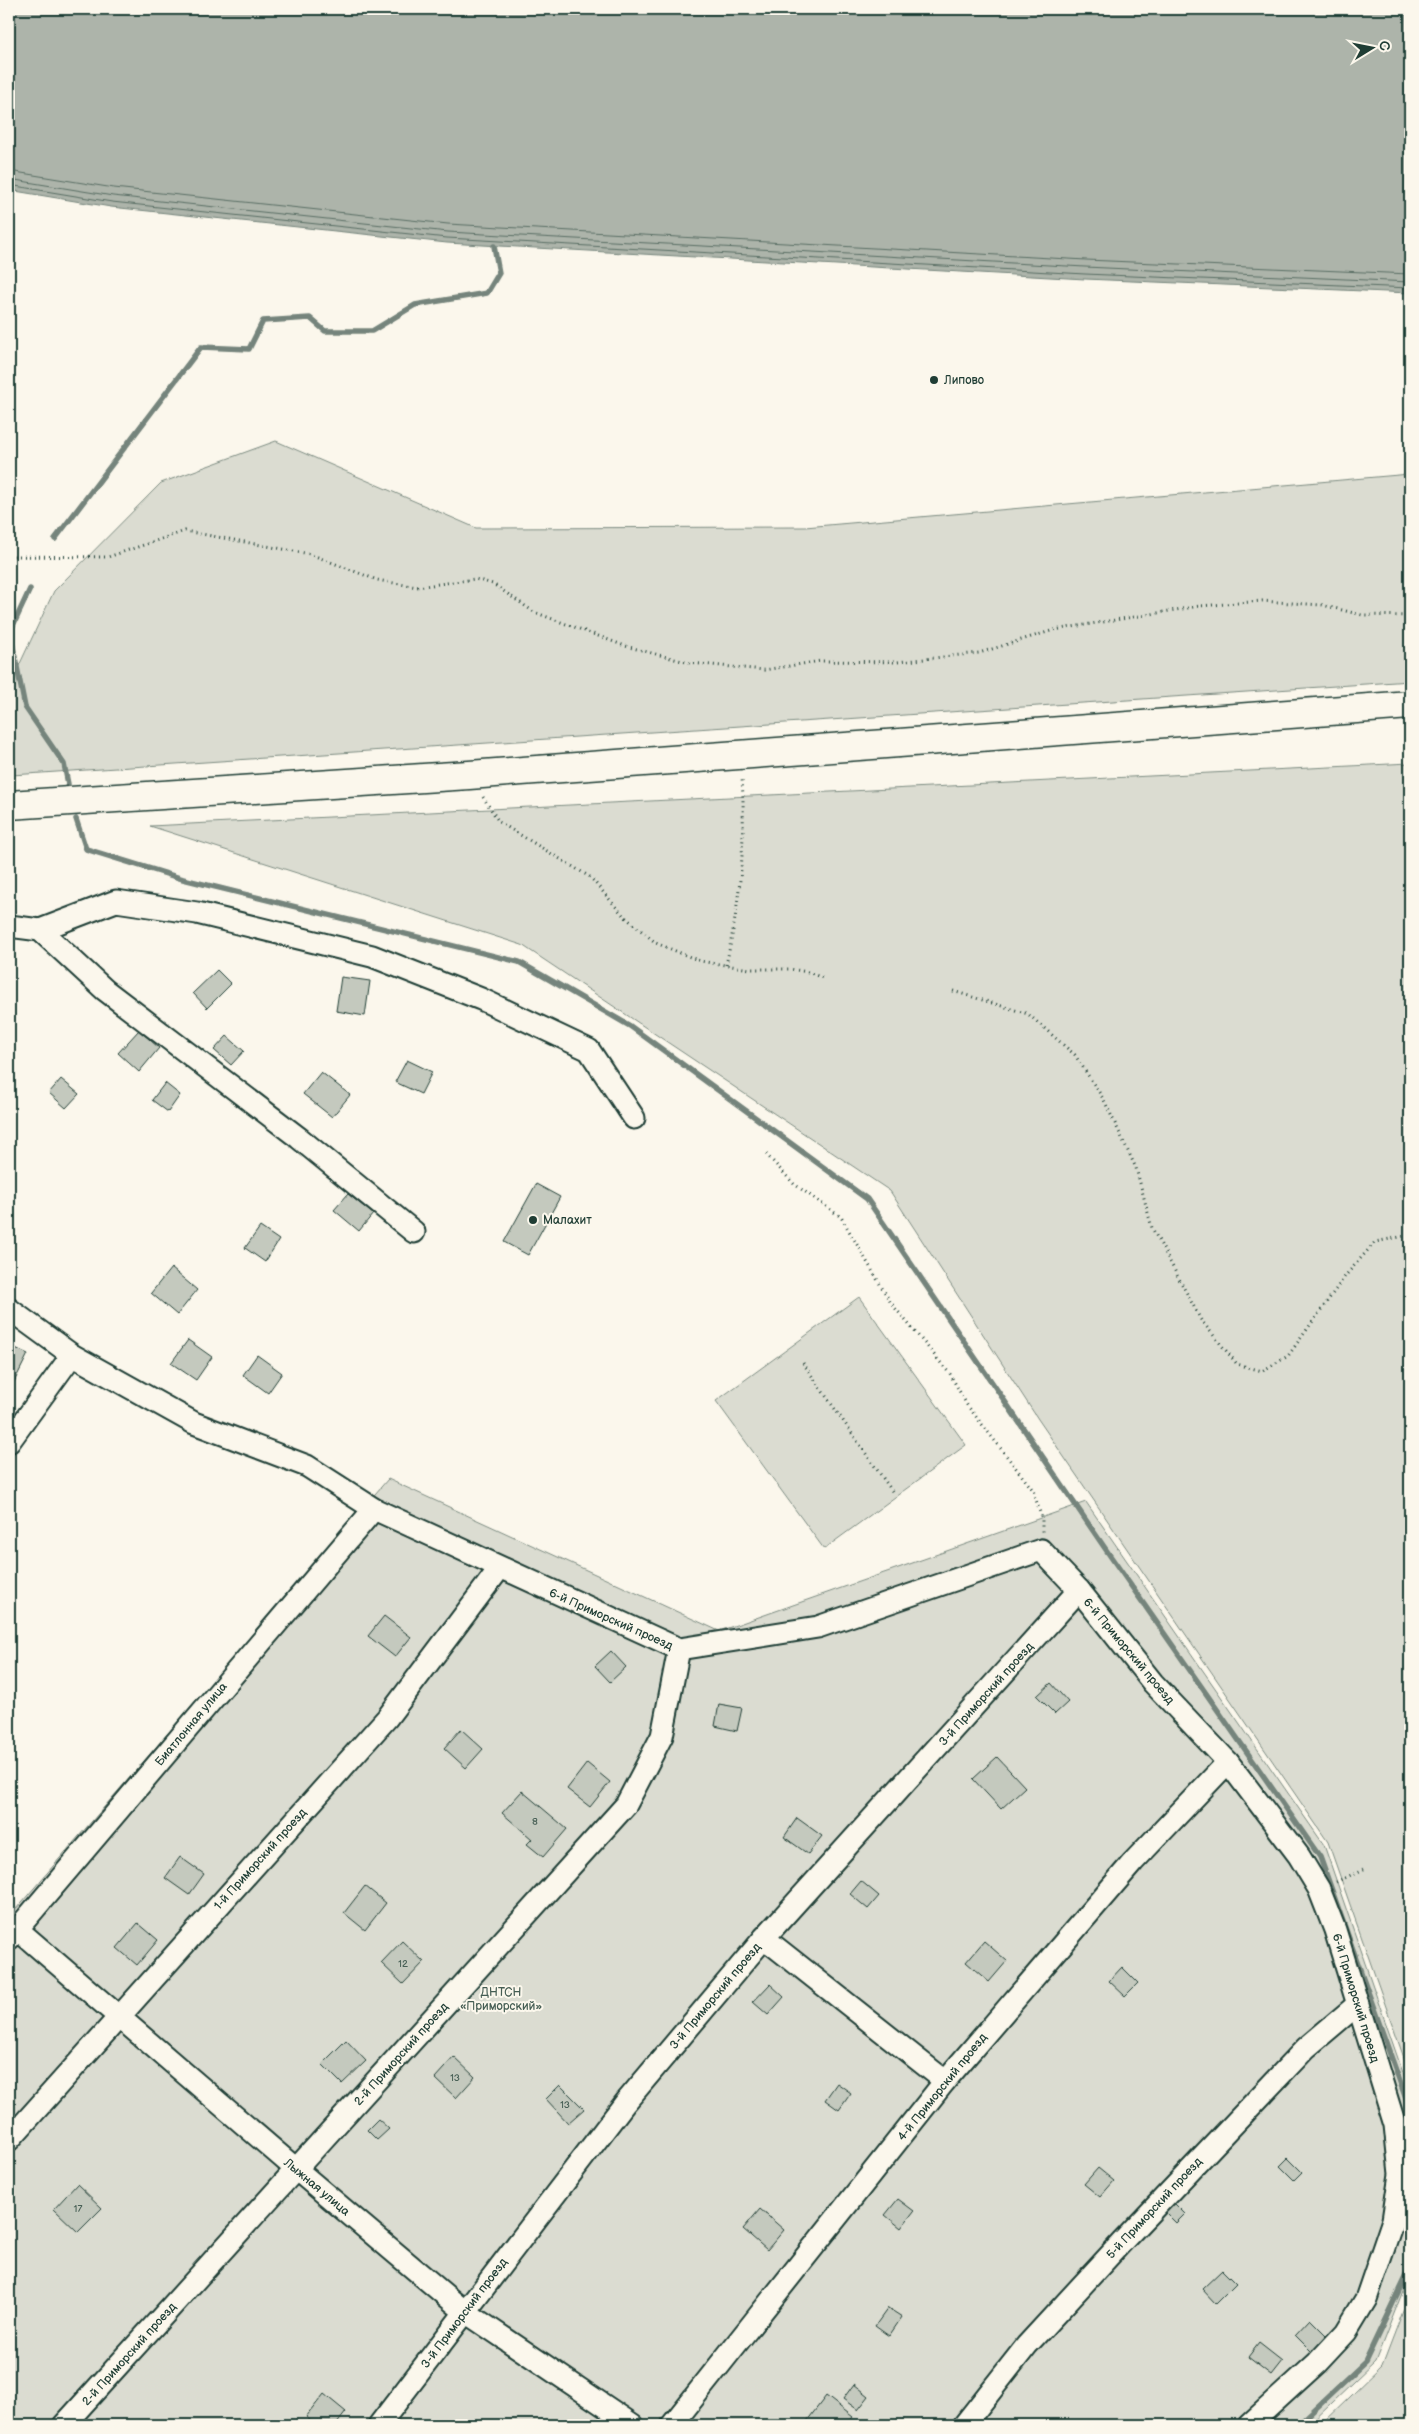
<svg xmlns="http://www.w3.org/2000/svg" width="1419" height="2434" viewBox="0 0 1419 2434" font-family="'Balsamiq Sans',sans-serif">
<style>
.green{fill:#dbdcd1;stroke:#7d8c82}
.water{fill:#adb4aa;stroke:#74847b}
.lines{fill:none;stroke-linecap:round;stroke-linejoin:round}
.shore{stroke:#586d63;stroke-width:1}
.stream{stroke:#74847b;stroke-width:5.5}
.building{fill:#c4c9be;stroke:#1f3d34}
.street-casing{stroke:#1f3d34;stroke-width:25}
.secondary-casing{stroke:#1f3d34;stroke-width:31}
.path{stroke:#1f3d34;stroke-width:3;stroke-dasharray:1 4;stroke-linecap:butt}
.street{stroke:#fbf7ec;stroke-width:21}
.secondary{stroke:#fbf7ec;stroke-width:28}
.poi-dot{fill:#1f3d34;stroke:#fbf7ec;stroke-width:2}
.labels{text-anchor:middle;stroke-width:4;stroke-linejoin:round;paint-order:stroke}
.number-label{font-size:10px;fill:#486056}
.poi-label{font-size:12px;fill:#1f3d34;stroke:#fbf7ec;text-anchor:start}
.street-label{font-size:12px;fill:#1f3d34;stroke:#fbf7ec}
.park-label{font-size:12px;fill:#455d53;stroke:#fbf7ec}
</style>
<rect width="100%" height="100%" fill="#fbf7ec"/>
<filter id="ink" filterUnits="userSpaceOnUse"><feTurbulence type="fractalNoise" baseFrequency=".02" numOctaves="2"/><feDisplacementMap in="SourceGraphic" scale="10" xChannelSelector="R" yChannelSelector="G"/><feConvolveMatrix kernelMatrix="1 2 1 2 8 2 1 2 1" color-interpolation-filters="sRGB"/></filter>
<g filter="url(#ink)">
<g class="green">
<polygon points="276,441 476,528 805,527 1410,474 1410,681 12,775 9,758 9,687 54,591 161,483"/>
<polygon points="1410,763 1410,2075 1328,1842 1038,1419 890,1191 522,945 150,826"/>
<polygon points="859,1297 966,1445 824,1549 716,1401"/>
<polygon points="388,1479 719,1631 1086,1502 1324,1845 1410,2093 1410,2273 1375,2362 1309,2425 9,2425 9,1917"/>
<polygon points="1410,2293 1410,2425 1321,2425 1382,2366"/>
</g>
<polygon class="water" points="9,9 1410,9 1410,293 1085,279 447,243 111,207 9,190"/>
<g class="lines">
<g class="shore">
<polyline points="9,171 114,188 448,224 1086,260 1410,274"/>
<polyline points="9,179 113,196 448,232 1085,267 1410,282"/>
<polyline points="9,185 112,202 447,238 1085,274 1410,288"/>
</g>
<g class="stream">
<polyline points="55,539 201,347 249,349 263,321 310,318 325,331 372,331 415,305 487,293 499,273 494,246"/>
<polyline points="30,589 10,632 25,707 64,764 68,784"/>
<polyline points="76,819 86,849 183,879 519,962 630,1026 867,1199 1111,1557 1320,1857 1410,2110"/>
<polyline points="1298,2425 1365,2362 1410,2267"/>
</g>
</g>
<g class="building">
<polygon points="217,970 231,984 207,1008 193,993"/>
<polygon points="341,977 370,981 365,1016 336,1011"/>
<polygon points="139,1030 159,1048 139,1072 118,1053"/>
<polygon points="227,1036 244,1051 231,1065 214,1050"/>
<polygon points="407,1060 432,1072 421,1094 395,1082"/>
<polygon points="321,1072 350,1095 332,1117 303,1094"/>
<polygon points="61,1079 79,1094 66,1108 49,1093"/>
<polygon points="165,1083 180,1095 168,1112 152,1100"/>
<polygon points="536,1184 560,1197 528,1255 504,1242"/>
<polygon points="348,1194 373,1214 359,1231 334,1210"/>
<polygon points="260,1227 279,1240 265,1262 245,1248"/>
<polygon points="171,1268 197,1290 177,1315 151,1293"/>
<polygon points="188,1340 212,1357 196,1380 171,1363"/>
<polygon points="11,1346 28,1354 14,1382 9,1379 9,1351"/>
<polygon points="257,1355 282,1373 268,1393 243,1375"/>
<polygon points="384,1616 411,1637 395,1657 368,1636"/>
<polygon points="611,1651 626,1667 610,1682 595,1666"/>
<polygon points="1051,1683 1068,1702 1055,1714 1037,1696"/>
<polygon points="719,1704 742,1708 737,1731 715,1726"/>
<polygon points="461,1729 483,1749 466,1768 444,1748"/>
<polygon points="997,1757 1025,1787 1001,1809 973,1779"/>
<polygon points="587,1763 610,1782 590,1807 567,1789"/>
<polygon points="522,1791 567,1829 543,1857 527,1844 532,1839 502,1813"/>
<polygon points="797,1818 822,1836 808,1854 784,1837"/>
<polygon points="180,1857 204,1874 189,1895 165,1878"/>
<polygon points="861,1881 879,1896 868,1909 850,1894"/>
<polygon points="365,1886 386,1903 365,1930 344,1913"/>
<polygon points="138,1923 158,1940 137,1965 117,1948"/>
<polygon points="402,1941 424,1962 403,1984 381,1963"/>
<polygon points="984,1941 1007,1961 989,1982 966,1962"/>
<polygon points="1122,1967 1138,1983 1125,1996 1109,1981"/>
<polygon points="770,1984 784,1997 768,2015 753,2002"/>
<polygon points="346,2040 366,2061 342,2084 322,2064"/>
<polygon points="454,2057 475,2077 456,2098 435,2078"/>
<polygon points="837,2083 851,2093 839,2110 825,2100"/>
<polygon points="560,2085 584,2109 568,2123 546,2099"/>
<polygon points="378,2119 389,2129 377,2140 367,2130"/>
<polygon points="1288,2158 1302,2172 1294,2180 1280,2166"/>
<polygon points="1098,2168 1114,2181 1100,2197 1084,2184"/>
<polygon points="77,2184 102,2208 78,2232 54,2209"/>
<polygon points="898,2199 914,2211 901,2228 885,2215"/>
<polygon points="1174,2203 1185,2214 1176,2223 1165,2212"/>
<polygon points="760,2209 784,2230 767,2250 743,2229"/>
<polygon points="1222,2270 1236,2284 1216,2304 1202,2289"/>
<polygon points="888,2308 902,2317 889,2336 875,2326"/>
<polygon points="1310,2319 1329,2338 1314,2354 1295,2335"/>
<polygon points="1259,2343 1282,2361 1271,2375 1248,2357"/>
<polygon points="854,2384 869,2396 858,2410 843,2399"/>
<polygon points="324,2394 346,2412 336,2425 316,2425 306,2417"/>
<polygon points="826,2396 853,2417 846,2425 811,2425 807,2421"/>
</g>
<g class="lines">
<g class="street-casing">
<g id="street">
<polyline points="9,926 40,930 116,901 197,913 372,956 481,999 589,1050 634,1118"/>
<polyline points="40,930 105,990 299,1138 414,1232"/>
<polyline points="9,1309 72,1355 194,1423 307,1466 374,1509 679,1649 818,1627 1041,1550 1079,1590 1153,1683 1228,1762 1299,1856 1319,1889 1335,1930 1395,2125 1400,2174 1393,2220 1366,2299 1346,2332 1317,2363 1249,2425"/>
<polyline points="9,1442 72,1355"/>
<polyline points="17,1929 297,2170 464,2311 633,2425"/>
<polyline points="764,1938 945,2081"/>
<polyline points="9,1939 374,1509"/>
<polyline points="9,2140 387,1718 499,1569"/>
<polyline points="64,2425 626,1805 662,1736 679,1649"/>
<polyline points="379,2425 625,2103 764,1938 1079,1590"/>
<polyline points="672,2425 945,2081 1133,1862 1228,1762"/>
<polyline points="964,2425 1027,2345 1122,2242 1306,2048 1358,2004"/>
</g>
</g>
<g class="secondary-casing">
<polyline id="secondary" points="9,805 469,775 1410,705"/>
</g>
<g class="path">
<polyline points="9,556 108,557 185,531 310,554 377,580 417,587 475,579 493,584 534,612 625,646 690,663 764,670 821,661 897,662 979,653 1054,630 1200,606 1262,601 1322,605 1362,615 1410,616"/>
<polyline points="483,797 499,822 590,877 624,916 656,943 700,961 750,969 790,969 808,972 825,979"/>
<path d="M726,965C740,902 746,843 742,778"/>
<polyline points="953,991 1028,1014 1075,1055 1104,1100 1136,1168 1152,1228 1201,1320 1237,1364 1262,1371 1288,1356 1346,1275 1375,1242 1410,1235"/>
<polyline points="766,1154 794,1184 841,1217 891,1303 950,1374 967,1405 1033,1490 1042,1519 1042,1532"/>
<polyline points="803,1363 894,1494"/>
<polyline points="1336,1882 1364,1869"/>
</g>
<use href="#street" class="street"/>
<use href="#secondary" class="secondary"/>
</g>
</g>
<g class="poi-dot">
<circle cx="934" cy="380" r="5"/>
<circle cx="533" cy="1220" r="5"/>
</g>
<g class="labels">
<g class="number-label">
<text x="535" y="1825">8</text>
<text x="403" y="1967">12</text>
<text x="455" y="2081">13</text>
<text x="565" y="2108">13</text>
<text x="78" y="2212">17</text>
</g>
<g class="poi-label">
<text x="944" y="384">Липово</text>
<text x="543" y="1224">Малахит</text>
</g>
<g class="street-label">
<text transform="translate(611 1619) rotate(24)" y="4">6-й Приморский проезд</text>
<text transform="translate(1129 1651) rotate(50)" y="4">6-й Приморский проезд</text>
<text transform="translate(986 1694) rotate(-48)" y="4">3-й Приморский проезд</text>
<text transform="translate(191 1724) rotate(-50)" y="4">Биатлонная улица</text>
<text transform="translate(260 1859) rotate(-48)" y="4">1-й Приморский проезд</text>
<text transform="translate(715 1996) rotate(-50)" y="4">3-й Приморский проезд</text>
<text transform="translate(1356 1998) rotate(73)" y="4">6-й Приморский проезд</text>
<text transform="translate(401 2054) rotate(-48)" y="4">2-й Приморский проезд</text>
<text transform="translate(942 2087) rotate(-51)" y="4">4-й Приморский проезд</text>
<text transform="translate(317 2187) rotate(40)" y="4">Лыжная улица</text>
<text transform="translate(1154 2208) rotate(-47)" y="4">5-й Приморский проезд</text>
<text transform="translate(464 2313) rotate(-53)" y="4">3-й Приморский проезд</text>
<text transform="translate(129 2354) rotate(-48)" y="4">2-й Приморский проезд</text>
</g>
<g class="park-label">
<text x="501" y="1996">ДНТСН<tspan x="501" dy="14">«Приморский»</tspan></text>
</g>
</g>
<rect width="1419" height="2434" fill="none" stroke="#fbf7ec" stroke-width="30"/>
<rect x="15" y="15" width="1389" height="2404" fill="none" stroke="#1f3d34" stroke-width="2" filter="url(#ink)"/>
<g transform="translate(1372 48) rotate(80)" stroke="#fbf7ec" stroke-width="4" paint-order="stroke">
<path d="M0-4L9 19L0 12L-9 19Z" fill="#1f3d34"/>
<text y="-8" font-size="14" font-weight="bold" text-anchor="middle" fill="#1f3d34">С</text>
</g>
</svg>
